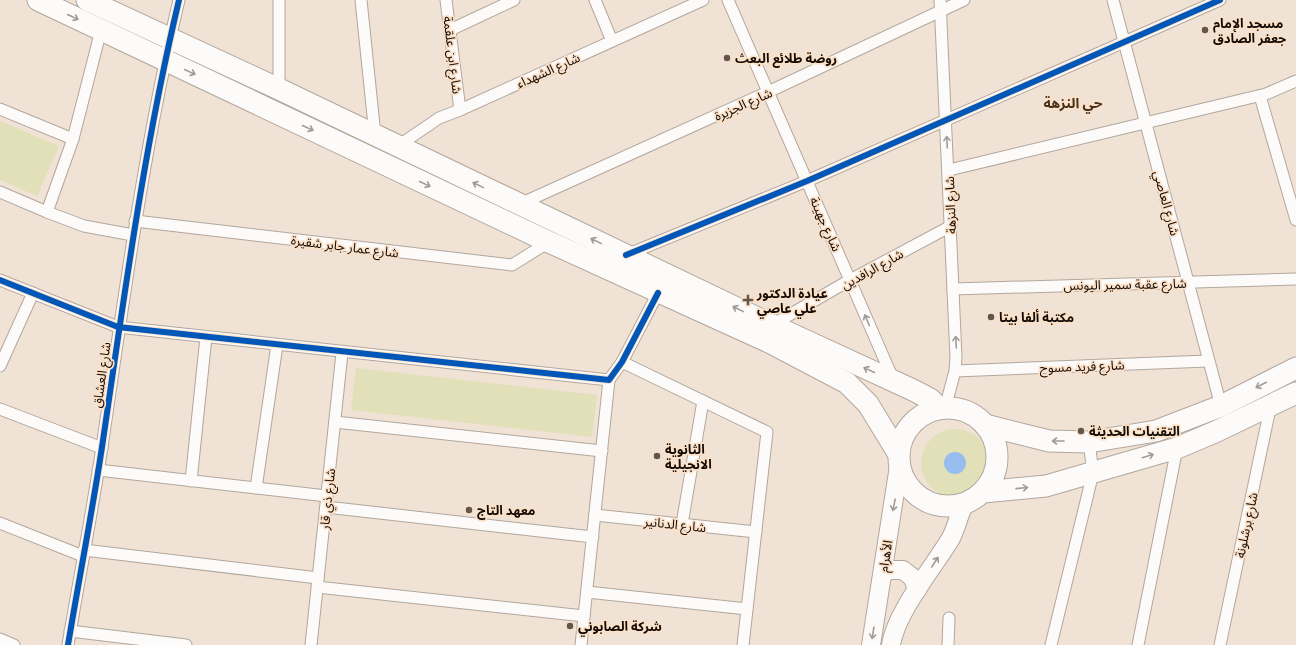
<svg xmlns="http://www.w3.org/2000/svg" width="1296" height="645" viewBox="0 0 1296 645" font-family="'IBM Plex Serif','Noto Sans Arabic',serif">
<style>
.green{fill:#e1e0b9}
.water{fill:#96bded}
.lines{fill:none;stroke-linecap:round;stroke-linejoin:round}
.street-casing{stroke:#b2a79d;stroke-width:13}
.primary-casing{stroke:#b2a79d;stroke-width:20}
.highway-casing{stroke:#b2a79d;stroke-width:23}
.street{stroke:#fdfbf9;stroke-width:11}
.primary{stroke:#fdfbf9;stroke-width:18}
.highway{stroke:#fdfbf9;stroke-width:21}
.cycleway-casing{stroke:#fce1c9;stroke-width:8}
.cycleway{stroke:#0057b8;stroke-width:6}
.oneway{stroke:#9f9b97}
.poi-dot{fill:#60564d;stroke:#fce1c9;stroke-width:1.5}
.labels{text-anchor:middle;stroke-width:3.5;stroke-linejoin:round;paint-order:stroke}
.poi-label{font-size:13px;font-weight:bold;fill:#130b04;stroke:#fce1c9;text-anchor:start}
.street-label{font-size:13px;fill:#130b04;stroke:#fce1c9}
.neighbourhood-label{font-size:14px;font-weight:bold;fill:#46311d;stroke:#fce1c9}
</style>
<rect width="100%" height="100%" fill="#f0e2d5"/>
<g class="green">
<polygon points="0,121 59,146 37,196 0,180"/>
<polygon points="356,368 597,395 592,437 351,410"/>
<circle cx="955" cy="463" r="34"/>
</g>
<circle class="water" cx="955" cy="463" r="11"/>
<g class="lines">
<g class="street-casing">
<g id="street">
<polyline points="361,0 375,135"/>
<polyline points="446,0 460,110"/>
<polyline points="595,0 612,41"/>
<polyline points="728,0 893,379"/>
<polyline points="940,0 956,357 955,371 945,408"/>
<polyline points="1113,0 1221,406"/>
<polyline points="450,30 514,0"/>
<polyline points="279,89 279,0"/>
<polyline points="1260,96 1296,220"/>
<polyline points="0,109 73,139"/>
<polyline points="398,146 439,118 460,110 703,0"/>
<polyline points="949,170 1266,94 1296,81"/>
<polyline points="0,192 47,212 84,226 133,235"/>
<polyline points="520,204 768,92 964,0"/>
<polyline points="47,212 73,139 101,30"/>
<polyline points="135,221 512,265 549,242"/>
<polyline points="626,255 807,181 1220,0"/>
<polyline points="0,280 118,327 609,380 622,362 658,293"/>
<polyline points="953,289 1296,279"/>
<polyline points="772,325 850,280 951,226"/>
<polyline points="622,362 767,432 743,645"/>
<polyline points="0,366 33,293"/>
<polyline points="955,371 1208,361"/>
<polyline points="0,409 102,448"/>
<polyline points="335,422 602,451"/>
<polyline points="98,470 327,496"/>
<polyline points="191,481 206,337"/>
<polyline points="256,488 277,345"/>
<polyline points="326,507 593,537"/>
<polyline points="595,515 756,532"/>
<polyline points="0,523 83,556"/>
<polyline points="682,524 703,401"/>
<polyline points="84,550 318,578"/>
<polyline points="317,587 584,616"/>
<polyline points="587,592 747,609"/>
<polyline points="70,631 186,645"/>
<polyline points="0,639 14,645"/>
<path d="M68,645C79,579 92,513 102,447C124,298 144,147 179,0"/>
<polyline points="311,645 342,353"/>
<polyline points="581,645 609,380"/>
<polyline points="948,645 949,618"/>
<polyline points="1051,645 1093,473 1089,442"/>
<polyline points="1138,645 1177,448"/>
<polyline points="1220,645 1271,404"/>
</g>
</g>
<g class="primary-casing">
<g id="primary">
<polyline points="882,576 888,570 903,570 913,578 917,590"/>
<polyline points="871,645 899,466"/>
<path d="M891,645C896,612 933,568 951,538C956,528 959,515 964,504"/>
</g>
</g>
<g class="highway-casing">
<g id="highway">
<polyline points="38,0 549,242 771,343 847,383 868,404 898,453"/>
<polyline points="87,0 279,89 772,325 915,391 930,399 939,408"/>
<circle cx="948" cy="457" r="49"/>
<polyline points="985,425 1049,441 1089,442 1156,431 1221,406 1296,368"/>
<polyline points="983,492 1046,486 1177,448 1215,432 1296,393"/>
</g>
</g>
<use href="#street" class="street"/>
<use href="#primary" class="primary"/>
<use href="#highway" class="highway"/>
<g class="cycleway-casing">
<g id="cycleway">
<polyline points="626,255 807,181 1220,0"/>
<polyline points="0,280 118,327 609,380 622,362 658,293"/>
<path d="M68,645C79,579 92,513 102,447C124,298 144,147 179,0"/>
</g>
</g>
<use href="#cycleway" class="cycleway"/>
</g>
<defs><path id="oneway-shaft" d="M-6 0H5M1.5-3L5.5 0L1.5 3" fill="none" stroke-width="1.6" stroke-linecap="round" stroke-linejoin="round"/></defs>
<g class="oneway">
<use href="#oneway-shaft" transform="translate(73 17) rotate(25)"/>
<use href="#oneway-shaft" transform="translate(190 72) rotate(25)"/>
<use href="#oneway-shaft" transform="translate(308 128) rotate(25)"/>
<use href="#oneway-shaft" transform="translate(947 142) rotate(-93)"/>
<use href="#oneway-shaft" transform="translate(425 184) rotate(25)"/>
<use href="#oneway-shaft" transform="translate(478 185) rotate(-154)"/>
<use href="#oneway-shaft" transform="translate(596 241) rotate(-154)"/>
<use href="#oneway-shaft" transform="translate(738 309) rotate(-154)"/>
<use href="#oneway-shaft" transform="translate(867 320) rotate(-113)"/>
<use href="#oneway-shaft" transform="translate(956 342) rotate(-93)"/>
<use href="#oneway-shaft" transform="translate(869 370) rotate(-155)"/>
<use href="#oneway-shaft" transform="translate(1261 385) rotate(153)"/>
<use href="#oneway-shaft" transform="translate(1058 441) rotate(-180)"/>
<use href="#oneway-shaft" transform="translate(1148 456) rotate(-17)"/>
<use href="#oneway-shaft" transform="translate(1022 488) rotate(-6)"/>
<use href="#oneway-shaft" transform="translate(894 505) rotate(101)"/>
<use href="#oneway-shaft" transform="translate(935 562) rotate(-57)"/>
<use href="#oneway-shaft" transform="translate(873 633) rotate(99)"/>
</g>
<g class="poi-dot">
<circle cx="1205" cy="30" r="4"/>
<circle cx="727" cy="58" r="4"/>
<path d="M746 294h4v4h4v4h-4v4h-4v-4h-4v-4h4z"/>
<circle cx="991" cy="317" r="4"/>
<circle cx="1081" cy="431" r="4"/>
<circle cx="657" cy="456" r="4"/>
<circle cx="469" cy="510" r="4"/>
<circle cx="570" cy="626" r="4"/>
</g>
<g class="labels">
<g class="poi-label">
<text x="1213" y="28">مسجد الإمام<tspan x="1213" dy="15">جعفر الصادق</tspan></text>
<text x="735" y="63">روضة طلائع البعث</text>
<text x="757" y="298">عيادة الدكتور<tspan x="757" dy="15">علي عاصي</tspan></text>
<text x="999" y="322">مكتبة ألفا بيتا</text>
<text x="1089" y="436">التقنيات الحديثة</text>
<text x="665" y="454">الثانوية<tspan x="665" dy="15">الانجيلية</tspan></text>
<text x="477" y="515">معهد التاج</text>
<text x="578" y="631">شركة الصابوني</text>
</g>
<g class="street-label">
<text transform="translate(453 55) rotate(83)" y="5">شارع ابن علقمة</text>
<text transform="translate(548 70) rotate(-24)" y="5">شارع الشهداء</text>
<text transform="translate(743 104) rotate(-24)" y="5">شارع الجزيرة</text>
<text transform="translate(1167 203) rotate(75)" y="5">شارع العاصي</text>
<text transform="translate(950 205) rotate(-92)" y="5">شارع النزهة</text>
<text transform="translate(826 224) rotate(66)" y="5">شارع جهينة</text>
<text transform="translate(345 246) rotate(7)" y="5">شارع عمار جابر شقيرة</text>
<text transform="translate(872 269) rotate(-29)" y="5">شارع الرافدين</text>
<text transform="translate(1125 284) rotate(-1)" y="5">شارع عقبة سمير اليونس</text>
<text transform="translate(1082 366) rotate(-2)" y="5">شارع فريد مسوح</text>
<text transform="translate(101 375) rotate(-82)" y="5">شارع العشاق</text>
<text transform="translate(327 499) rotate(-84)" y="5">شارع ذي قار</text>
<text transform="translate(675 524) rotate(6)" y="5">شارع الدنانير</text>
<text transform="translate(1246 525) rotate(-78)" y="5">شارع برشلونة</text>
<text transform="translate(885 556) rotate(-81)" y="5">الأهرام</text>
</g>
<g class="neighbourhood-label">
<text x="1073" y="108">حي النزهة</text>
</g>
</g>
</svg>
